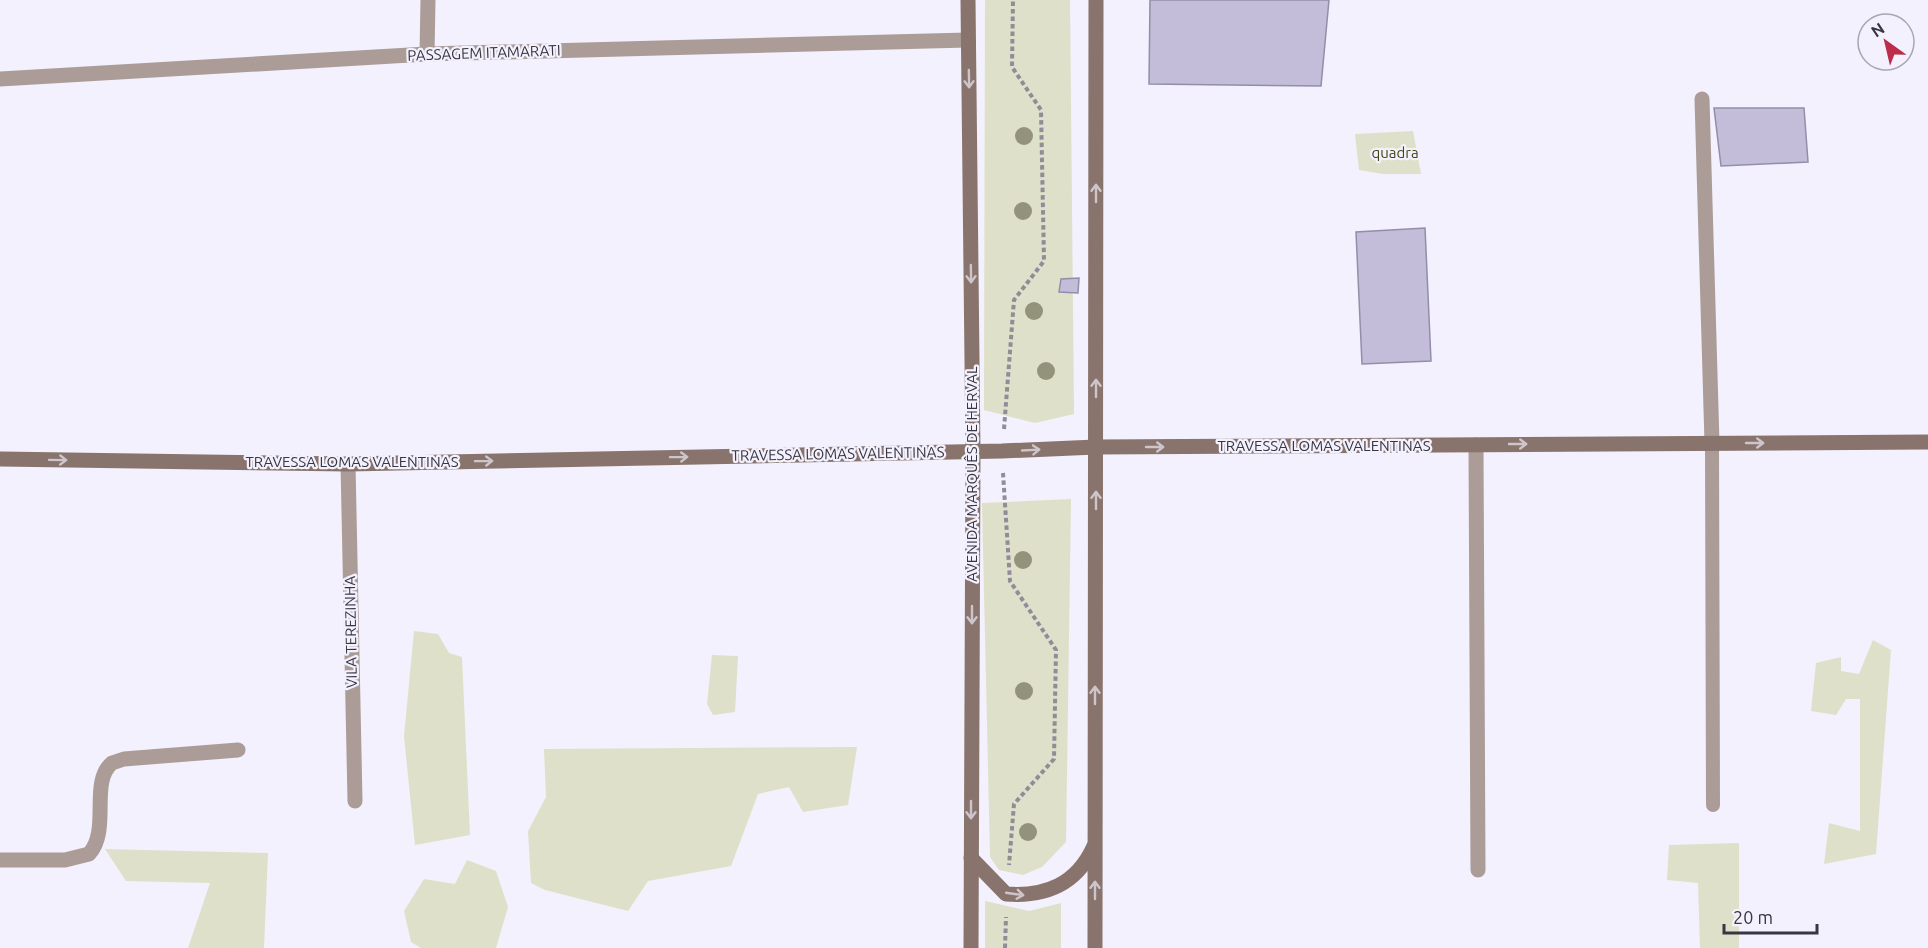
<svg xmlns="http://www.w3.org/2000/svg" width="1928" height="948" viewBox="0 0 1928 948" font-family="Ubuntu,sans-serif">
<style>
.green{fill:#dfe0c9}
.building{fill:#c3bdda;stroke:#938da9;stroke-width:1.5}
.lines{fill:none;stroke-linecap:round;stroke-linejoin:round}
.path{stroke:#8f8d98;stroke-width:4;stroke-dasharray:4.5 3;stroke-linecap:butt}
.lane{stroke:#ab9c98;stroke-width:14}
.street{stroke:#ab9c98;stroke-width:15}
.secondary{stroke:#88736d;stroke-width:15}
.tree{fill:#93937c}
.oneway{stroke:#cec5cb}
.labels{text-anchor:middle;stroke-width:4.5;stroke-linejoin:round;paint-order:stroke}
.street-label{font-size:15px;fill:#383641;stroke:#f3f1fd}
.park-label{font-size:15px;fill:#454613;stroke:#f3f1fd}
</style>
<rect width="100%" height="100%" fill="#f3f1fd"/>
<g class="green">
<polygon points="985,0 1070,0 1074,414 1035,423 984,410"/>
<polygon points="1413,131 1421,174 1383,174 1359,170 1355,134"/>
<polygon points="1071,499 1066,842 1042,867 1023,875 999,870 990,857 982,503"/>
<polygon points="414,631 438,634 449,653 462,657 470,835 415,845 404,736"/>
<polygon points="1873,640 1891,650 1876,854 1824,864 1829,823 1860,831 1860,699 1846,699 1836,715 1811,711 1816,663 1841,657 1841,671 1859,674"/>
<polygon points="712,655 738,656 735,712 713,715 707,704"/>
<polygon points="857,747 848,805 803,812 789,787 758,794 731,866 648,881 628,911 545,890 531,883 528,831 546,797 544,749"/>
<polygon points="1739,843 1739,948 1700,948 1698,883 1667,880 1669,845"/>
<polygon points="105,849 268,853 264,948 188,948 210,883 126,881"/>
<polygon points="467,860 496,871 508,907 496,948 421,948 411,942 404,911 424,879 455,884"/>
<polygon points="985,901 1029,911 1061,903 1061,948 985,948"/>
</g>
<g class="building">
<polygon points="1150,0 1329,0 1321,86 1149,84"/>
<polygon points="1714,108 1804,108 1808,162 1721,166"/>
<polygon points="1425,228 1431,361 1362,364 1356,232"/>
<polygon points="1079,278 1078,293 1059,292 1061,279"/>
</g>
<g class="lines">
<g class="path">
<polyline points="1004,429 1014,300 1044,261 1041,110 1012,67 1013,0"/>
<polyline points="1003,473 1010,581 1056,650 1054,759 1014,804 1009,865"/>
<polyline points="1005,948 1006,917"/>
</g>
<polyline class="lane" points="1712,443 1713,805"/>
<g class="street">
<polyline points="427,54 428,0"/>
<polyline points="0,79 427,54 968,40"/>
<polyline points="1702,99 1712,443"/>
<polyline points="1476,445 1478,870"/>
<polyline points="348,464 355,801"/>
<path d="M0,860H65L89,854C111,830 89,782 112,763L124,759L238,750"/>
</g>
<g class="secondary">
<polyline points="968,0 973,451 971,948"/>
<polyline points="0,459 348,464 1002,451 1096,447 1928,442"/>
<path d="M971,858L1006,894C1046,897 1077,884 1094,846"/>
<polyline points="1095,948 1096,0"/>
</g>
</g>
<g class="tree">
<circle cx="1024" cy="136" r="9"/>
<circle cx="1023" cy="211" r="9"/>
<circle cx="1034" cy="311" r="9"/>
<circle cx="1046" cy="371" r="9"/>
<circle cx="1023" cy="560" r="9"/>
<circle cx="1024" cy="691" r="9"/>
<circle cx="1028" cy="832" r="9"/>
</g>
<defs><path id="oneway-shaft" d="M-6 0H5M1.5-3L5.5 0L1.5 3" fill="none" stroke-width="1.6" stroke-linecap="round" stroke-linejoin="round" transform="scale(1.5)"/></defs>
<g class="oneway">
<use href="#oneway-shaft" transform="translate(969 79) rotate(89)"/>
<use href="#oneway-shaft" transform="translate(1096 193) rotate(-90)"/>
<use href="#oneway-shaft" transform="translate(971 274) rotate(89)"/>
<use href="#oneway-shaft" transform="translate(1096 388) rotate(-90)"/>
<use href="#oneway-shaft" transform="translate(1755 443)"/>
<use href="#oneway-shaft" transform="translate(1518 444)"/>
<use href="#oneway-shaft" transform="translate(1155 447)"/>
<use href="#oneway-shaft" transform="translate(1031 450) rotate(-3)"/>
<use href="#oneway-shaft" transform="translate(679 457) rotate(-1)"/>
<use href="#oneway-shaft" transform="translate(58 460) rotate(1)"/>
<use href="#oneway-shaft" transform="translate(484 461) rotate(-1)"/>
<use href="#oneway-shaft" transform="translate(1096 500) rotate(-90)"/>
<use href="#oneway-shaft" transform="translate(972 615) rotate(90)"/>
<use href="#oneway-shaft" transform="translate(1095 695) rotate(-90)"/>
<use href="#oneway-shaft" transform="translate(971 810) rotate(90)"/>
<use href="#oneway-shaft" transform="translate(1095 890) rotate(-90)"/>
<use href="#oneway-shaft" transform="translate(1015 894) rotate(8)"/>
</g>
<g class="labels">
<g class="street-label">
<text transform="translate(484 53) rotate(-2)" y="5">PASSAGEM ITAMARATI</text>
<text x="1324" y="451">TRAVESSA LOMAS VALENTINAS</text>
<text transform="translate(838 454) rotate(-1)" y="5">TRAVESSA LOMAS VALENTINAS</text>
<text x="352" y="467">TRAVESSA LOMAS VALENTINAS</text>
<text transform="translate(972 474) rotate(-90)" y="5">AVENIDA MARQUÊS DE HERVAL</text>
<text transform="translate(351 632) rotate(-91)" y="5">VILA TEREZINHA</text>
</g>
<g class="park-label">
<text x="1395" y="158">quadra</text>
</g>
</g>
<g transform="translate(1886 42) rotate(326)"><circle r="28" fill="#f3f1fd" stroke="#a8a6b2" stroke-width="1.5"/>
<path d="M0-4.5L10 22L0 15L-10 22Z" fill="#bd2c4b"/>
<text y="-9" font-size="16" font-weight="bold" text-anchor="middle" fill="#383641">N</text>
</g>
<path d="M1724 924v9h93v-9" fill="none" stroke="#383641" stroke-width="3"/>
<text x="1733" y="924" font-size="18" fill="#383641" stroke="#f3f1fd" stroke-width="4.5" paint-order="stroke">20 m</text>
</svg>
